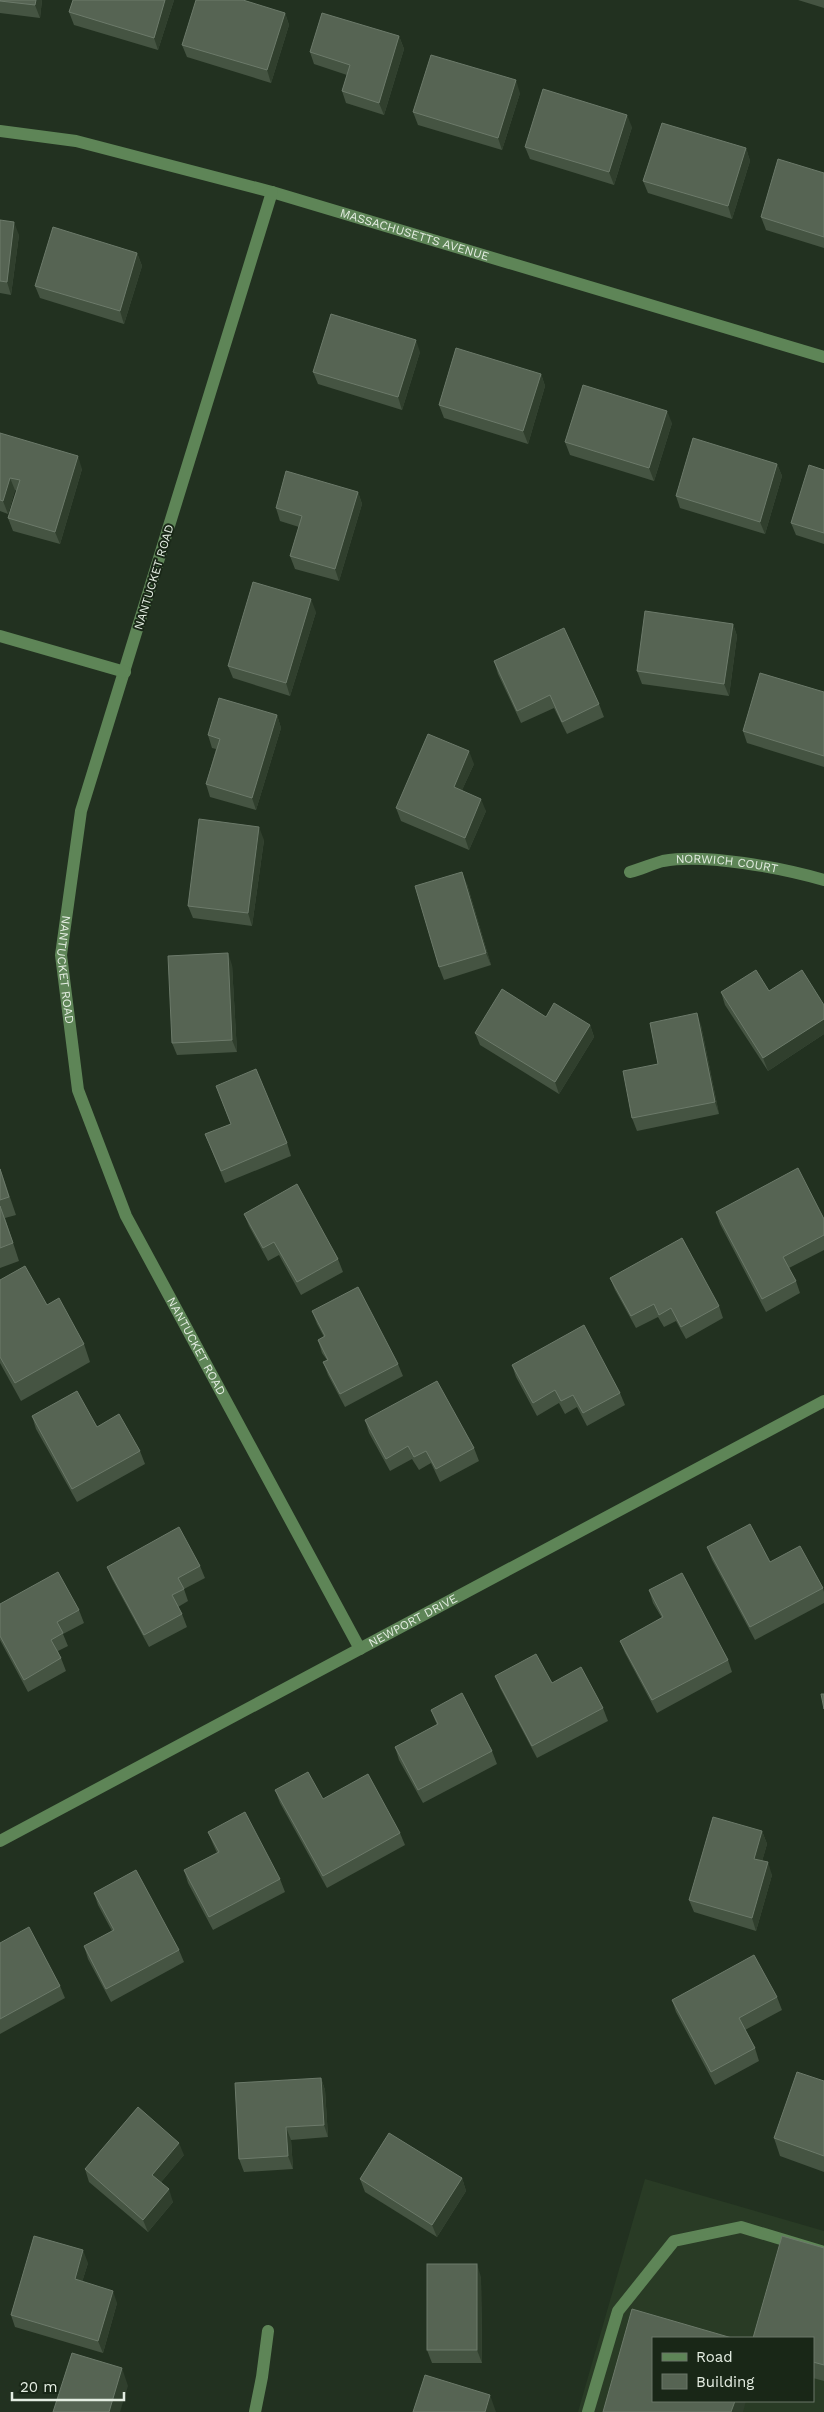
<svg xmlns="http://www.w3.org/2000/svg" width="824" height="2412" viewBox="0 0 824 2412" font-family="'Work Sans',sans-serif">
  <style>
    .built { fill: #293b25; fill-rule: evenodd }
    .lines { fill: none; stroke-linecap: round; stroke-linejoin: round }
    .minor { stroke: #5e8557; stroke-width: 12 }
    .wall { fill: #455442 }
    .shaded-wall { fill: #303f2d }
    .building { fill: #566453; stroke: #6c7a6a }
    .labels { text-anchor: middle; stroke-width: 4; stroke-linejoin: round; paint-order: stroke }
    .street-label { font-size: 12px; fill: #e4ede2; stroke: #192717 }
  </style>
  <rect width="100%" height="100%" fill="#223120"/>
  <path class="built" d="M645,2179l179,52v181h-246zM653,2338h160v63h-160z"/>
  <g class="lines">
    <g class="minor">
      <path id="s1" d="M0,131l76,10 196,51 552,165"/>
      <path id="s2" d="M272,192l-191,619 -20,144 17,135 48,126 234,433"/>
      <polyline points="0,636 125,672"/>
      <path id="s3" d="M630,872c11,-3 22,-8 33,-11 42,-8 119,7 161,19"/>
      <path id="s4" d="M0,1841l824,-440"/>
      <polyline points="255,2412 262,2377 268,2331"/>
      <polyline points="588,2412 618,2311 674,2241 741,2227 824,2252"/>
    </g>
  </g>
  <g class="wall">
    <polygon points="0,0 42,0 40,18 0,13"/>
    <polygon points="73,0 174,0 158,50 74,25 69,12"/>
    <polygon points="798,0 824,0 824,8"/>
    <polygon points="285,13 289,25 271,83 187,57 182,45"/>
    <polygon points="399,36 404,49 384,115 346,103 342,91 347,75 314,64 310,52"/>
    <polygon points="520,93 502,150 418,125 413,112"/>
    <polygon points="632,127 614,185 530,159 525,147"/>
    <polygon points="746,148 750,161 732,219 648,193 643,181"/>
    <polygon points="824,173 824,248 766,230 761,217"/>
    <polygon points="0,220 19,235 11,295 0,293"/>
    <polygon points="137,253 142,266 124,324 40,298 35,286"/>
    <polygon points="420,352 402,410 318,384 313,372"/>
    <polygon points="541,374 545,386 528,444 444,418 439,405"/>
    <polygon points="672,423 654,481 570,455 565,442"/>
    <polygon points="0,433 82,469 60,544 13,531 8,518 17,491 15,490 8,514 0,511"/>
    <polygon points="777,464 782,476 765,534 680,508 676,496"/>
    <polygon points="824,470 824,544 796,535 791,523"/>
    <polygon points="358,492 362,504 339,581 295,569 290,556 299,527 280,521 276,508"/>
    <polygon points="316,612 290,696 233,678 228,666"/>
    <polygon points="733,624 737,636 729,696 642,684 637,671"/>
    <polygon points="494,661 599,704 604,717 567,734 554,708 521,723 498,674"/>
    <polygon points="824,692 824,767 747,743 743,731"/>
    <polygon points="277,715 281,728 256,810 210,797 206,784 216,749 212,748 208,735"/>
    <polygon points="474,764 462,790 486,811 469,850 401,821 396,808"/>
    <polygon points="264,840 252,926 193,918 188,906"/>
    <polygon points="467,884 491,965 444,980 439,967"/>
    <polygon points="232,965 237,1052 177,1055 172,1043"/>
    <polygon points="769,991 824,1005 824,1034 768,1071 725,1005 721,992"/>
    <polygon points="590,1025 594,1037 559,1094 480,1045 475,1033"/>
    <polygon points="701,1025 719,1114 637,1131 632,1118"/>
    <polygon points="216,1086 287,1143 291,1156 225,1183 205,1134 231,1124"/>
    <polygon points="0,1168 16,1215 5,1218 19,1261 0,1268"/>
    <polygon points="716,1212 824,1219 824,1250 789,1268 796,1281 800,1293 766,1312 720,1224"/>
    <polygon points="244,1214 338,1259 343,1272 301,1295 279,1255 268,1261 249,1226"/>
    <polygon points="610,1278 719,1306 723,1318 686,1339 676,1321 664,1327 658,1317 636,1328 615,1290"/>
    <polygon points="0,1280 47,1305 84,1344 90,1362 21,1401 0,1363"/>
    <polygon points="312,1311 398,1364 403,1376 345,1407 328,1375 323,1362 327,1360 322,1353 318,1340 324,1337 317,1324"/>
    <polygon points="512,1365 620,1393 625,1405 587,1426 577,1407 565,1414 559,1403 537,1416 516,1377"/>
    <polygon points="32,1416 97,1427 140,1451 145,1464 77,1502 36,1429"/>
    <polygon points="365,1420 474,1448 479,1461 440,1482 431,1463 419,1470 412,1459 390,1471 369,1433"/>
    <polygon points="707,1547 770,1562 823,1588 824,1592 824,1603 755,1640 712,1560"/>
    <polygon points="200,1566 205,1578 184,1589 188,1601 178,1607 182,1614 187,1627 149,1647 112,1579 107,1567"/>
    <polygon points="649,1590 728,1660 732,1672 657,1713 625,1653 620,1641 662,1618 653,1603"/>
    <polygon points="0,1604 79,1610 84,1623 63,1634 68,1646 58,1651 61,1658 66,1671 28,1692 0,1640"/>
    <polygon points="495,1676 552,1683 603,1708 608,1721 537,1758 500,1688"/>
    <polygon points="431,1710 492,1751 497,1764 423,1803 399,1760 395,1747 437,1725"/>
    <polygon points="275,1790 400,1833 405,1845 327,1888 280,1803"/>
    <polygon points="762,1831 767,1844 762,1861 772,1875 756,1931 694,1912 689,1900"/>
    <polygon points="208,1832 280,1879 285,1892 213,1930 188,1883 184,1870 217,1853 213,1844"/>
    <polygon points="94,1893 179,1950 184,1962 111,2002 88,1959 84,1946 112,1931 98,1905"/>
    <polygon points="0,1943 60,1986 65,1998 0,2034"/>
    <polygon points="777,1997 782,2010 745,2030 755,2048 759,2061 715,2085 676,2012 672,2000"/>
    <polygon points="321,2078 325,2090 328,2137 291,2140 293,2169 244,2172 239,2159"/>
    <polygon points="824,2081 824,2172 780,2156 774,2138"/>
    <polygon points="184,2155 161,2182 173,2202 148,2232 89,2182 85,2169"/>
    <polygon points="462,2178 466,2191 437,2237 365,2192 360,2179"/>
    <polygon points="824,2248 824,2381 813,2378 813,2338"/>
    <polygon points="88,2263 82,2282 117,2303 103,2353 15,2327 11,2315"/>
    <polygon points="481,2277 482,2363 432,2363 427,2350"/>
  </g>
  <g class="shaded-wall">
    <polygon points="36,0 42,0 40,18 35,5"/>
    <polygon points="165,0 174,0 158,50 154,38"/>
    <polygon points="285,13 289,25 271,83 267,70"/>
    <polygon points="399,36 404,49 384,115 379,103"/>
    <polygon points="516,80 520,93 502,150 498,138"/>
    <polygon points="627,115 632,127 614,185 609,172"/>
    <polygon points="746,148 750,161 732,219 728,206"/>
    <polygon points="14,222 19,235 11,295 7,282"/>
    <polygon points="137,253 142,266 124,324 120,311"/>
    <polygon points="416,340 420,352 402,410 398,397"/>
    <polygon points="541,374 545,386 528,444 523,431"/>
    <polygon points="667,411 672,423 654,481 649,468"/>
    <polygon points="78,456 82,469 60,544 55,532"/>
    <polygon points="777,464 782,476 765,534 760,522"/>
    <polygon points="10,478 15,490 8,514 3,501"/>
    <polygon points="358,492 362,504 339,581 335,569"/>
    <polygon points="311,599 316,612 290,696 286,683"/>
    <polygon points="733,624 737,636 729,696 724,684"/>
    <polygon points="277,715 281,728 256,810 252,798"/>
    <polygon points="469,751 474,764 458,799 454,787"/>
    <polygon points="481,799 486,811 469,850 465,838"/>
    <polygon points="259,827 264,840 252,926 248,913"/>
    <polygon points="462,872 467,884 491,965 486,953"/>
    <polygon points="228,953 232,965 237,1052 232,1040"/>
    <polygon points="697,1013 701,1025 719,1114 715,1102"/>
    <polygon points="824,1019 824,1034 768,1071 763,1058"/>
    <polygon points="590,1025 594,1037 559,1094 555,1082"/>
    <polygon points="762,1831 767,1844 759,1872 754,1859"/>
    <polygon points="768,1862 772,1875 756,1931 752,1918"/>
    <polygon points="321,2078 325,2090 328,2137 324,2125"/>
    <polygon points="286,2127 291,2140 293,2169 288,2156"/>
    <polygon points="179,2143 184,2155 156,2188 152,2175"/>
    <polygon points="462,2178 466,2191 437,2237 432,2225"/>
    <polygon points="169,2189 173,2202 148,2232 143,2220"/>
    <polygon points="83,2250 88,2263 79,2292 75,2279"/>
    <polygon points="477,2264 481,2277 482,2363 477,2350"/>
    <polygon points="113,2291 117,2303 103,2353 98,2341"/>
    <polygon points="122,2368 128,2386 120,2412 109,2412"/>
    <polygon points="490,2395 496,2412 485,2412"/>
    <polygon points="735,2401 746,2401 743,2412 731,2412"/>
  </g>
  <g class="building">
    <polygon points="0,0 36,0 35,5 0,1"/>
    <polygon points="73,0 165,0 154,38 69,12"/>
    <polygon points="196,0 243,0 285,13 267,70 182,45"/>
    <polygon points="322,13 399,36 379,103 342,91 350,65 310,52"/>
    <polygon points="431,55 516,80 498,138 413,112"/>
    <polygon points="543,89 627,115 609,172 525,147"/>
    <polygon points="662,123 746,148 728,206 643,181"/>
    <polygon points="778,159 824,173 824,237 761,217"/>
    <polygon points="0,220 14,222 7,282 0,281"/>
    <polygon points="53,227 137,253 120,311 35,286"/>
    <polygon points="331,314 416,340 398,397 313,372"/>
    <polygon points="456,348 541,374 523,431 439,405"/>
    <polygon points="583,385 667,411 649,468 565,442"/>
    <polygon points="0,433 78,456 55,532 8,518 20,480 10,478 3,501 0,500"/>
    <polygon points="693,438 777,464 760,522 676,496"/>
    <polygon points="809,465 824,470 824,533 791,523"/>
    <polygon points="286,471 358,492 335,569 290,556 302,516 276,508"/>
    <polygon points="253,582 311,599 286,683 228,666"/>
    <polygon points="645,611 733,624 724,684 637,671"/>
    <polygon points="564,628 599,704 562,722 550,695 517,711 494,661"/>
    <polygon points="760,673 824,692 824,756 743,731"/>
    <polygon points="219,698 277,715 252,798 206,784 220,739 208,735"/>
    <polygon points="428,734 469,751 454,787 481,799 465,838 396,808"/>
    <polygon points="199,819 259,827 248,913 188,906"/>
    <polygon points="462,872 486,953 439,967 415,886"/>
    <polygon points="228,953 232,1040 172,1043 168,956"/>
    <polygon points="756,970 769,991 802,970 824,1005 824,1019 763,1058 721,992"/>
    <polygon points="502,989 546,1017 554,1003 590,1025 555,1082 475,1033"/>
    <polygon points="697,1013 715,1102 632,1118 623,1071 658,1064 650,1023"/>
    <polygon points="256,1069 287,1143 221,1171 205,1134 231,1124 216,1086"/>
    <polygon points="798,1168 824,1219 824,1235 783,1257 796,1281 762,1299 716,1212"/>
    <polygon points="0,1169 9,1197 0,1200"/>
    <polygon points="297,1184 338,1259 297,1282 274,1242 263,1248 244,1214"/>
    <polygon points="0,1206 13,1243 0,1248"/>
    <polygon points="682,1238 719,1306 681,1327 671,1308 659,1315 654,1304 631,1316 610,1278"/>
    <polygon points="25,1266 47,1305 59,1298 84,1344 15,1383 0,1357 0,1280"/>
    <polygon points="358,1287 398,1364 340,1394 323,1362 328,1360 318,1340 325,1336 312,1311"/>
    <polygon points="584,1325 620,1393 583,1413 573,1395 561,1401 555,1390 533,1403 512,1365"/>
    <polygon points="437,1381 474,1448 436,1469 426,1451 414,1457 408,1446 386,1459 365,1420"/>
    <polygon points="77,1391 97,1427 119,1414 140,1451 72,1489 32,1416"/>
    <polygon points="750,1524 770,1562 800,1546 823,1588 750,1627 707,1547"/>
    <polygon points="179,1527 200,1566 178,1578 184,1589 172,1595 182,1614 144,1635 107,1567"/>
    <polygon points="58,1572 79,1610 57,1622 63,1633 51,1640 61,1658 24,1680 0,1636 0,1604"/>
    <polygon points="682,1573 728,1660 652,1700 620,1641 663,1617 649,1590"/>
    <polygon points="536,1654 552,1683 581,1667 603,1708 532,1746 495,1676"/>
    <polygon points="462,1693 492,1751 418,1790 395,1747 438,1724 431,1710"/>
    <polygon points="821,1694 824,1694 824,1709"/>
    <polygon points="308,1772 323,1799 368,1774 400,1833 323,1876 275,1790"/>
    <polygon points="245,1812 280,1879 209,1917 184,1870 219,1852 208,1832"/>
    <polygon points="713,1817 762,1831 754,1859 768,1862 752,1918 689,1900"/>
    <polygon points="136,1870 179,1950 106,1989 84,1946 114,1930 94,1893"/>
    <polygon points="29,1927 60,1986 0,2019 0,1943"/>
    <polygon points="754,1955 777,1997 739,2018 755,2048 711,2072 672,2000"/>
    <polygon points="797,2072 824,2081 824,2156 774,2138"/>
    <polygon points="321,2078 324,2125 286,2127 288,2156 239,2159 235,2083"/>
    <polygon points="138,2107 179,2143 152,2175 169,2189 143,2220 85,2169"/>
    <polygon points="389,2133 462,2178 432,2225 360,2179"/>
    <polygon points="34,2236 83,2250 75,2279 113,2291 98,2341 11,2315"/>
    <polygon points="782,2236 824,2248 824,2365 813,2362 813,2338 753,2338"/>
    <rect x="427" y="2264" width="50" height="86"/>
    <polygon points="632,2309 732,2338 653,2338 653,2401 735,2401 731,2412 603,2412"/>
    <polygon points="72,2353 122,2368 109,2412 53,2412"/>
    <polygon points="425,2375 490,2395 485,2412 413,2412"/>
  </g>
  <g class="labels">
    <g class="street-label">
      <text dy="4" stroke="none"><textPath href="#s1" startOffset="428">MASSACHUSETTS AVENUE</textPath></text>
      <text transform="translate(154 577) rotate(-73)" y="4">NANTUCKET ROAD</text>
      <text dy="4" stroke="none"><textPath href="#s3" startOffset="99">NORWICH COURT</textPath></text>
      <text dy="4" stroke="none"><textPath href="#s2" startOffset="808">NANTUCKET ROAD</textPath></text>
      <text dy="4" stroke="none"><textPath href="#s2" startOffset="1212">NANTUCKET ROAD</textPath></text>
      <text dy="4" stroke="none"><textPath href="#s4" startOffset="468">NEWPORT DRIVE</textPath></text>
    </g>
  </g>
  <rect x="652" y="2337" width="162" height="65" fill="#192717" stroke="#6a7668"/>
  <rect x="662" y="2353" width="25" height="8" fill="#5e8557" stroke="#6a7668"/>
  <text x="696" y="2362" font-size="15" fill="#e4ede2">Road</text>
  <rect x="662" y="2374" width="25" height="15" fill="#566453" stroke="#6a7668"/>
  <text x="696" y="2387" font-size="15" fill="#e4ede2">Building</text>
  <path d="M12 2392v8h112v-8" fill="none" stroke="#e4ede2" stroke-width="2.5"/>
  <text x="20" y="2392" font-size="15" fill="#e4ede2" stroke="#192717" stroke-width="4" paint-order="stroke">20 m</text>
</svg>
